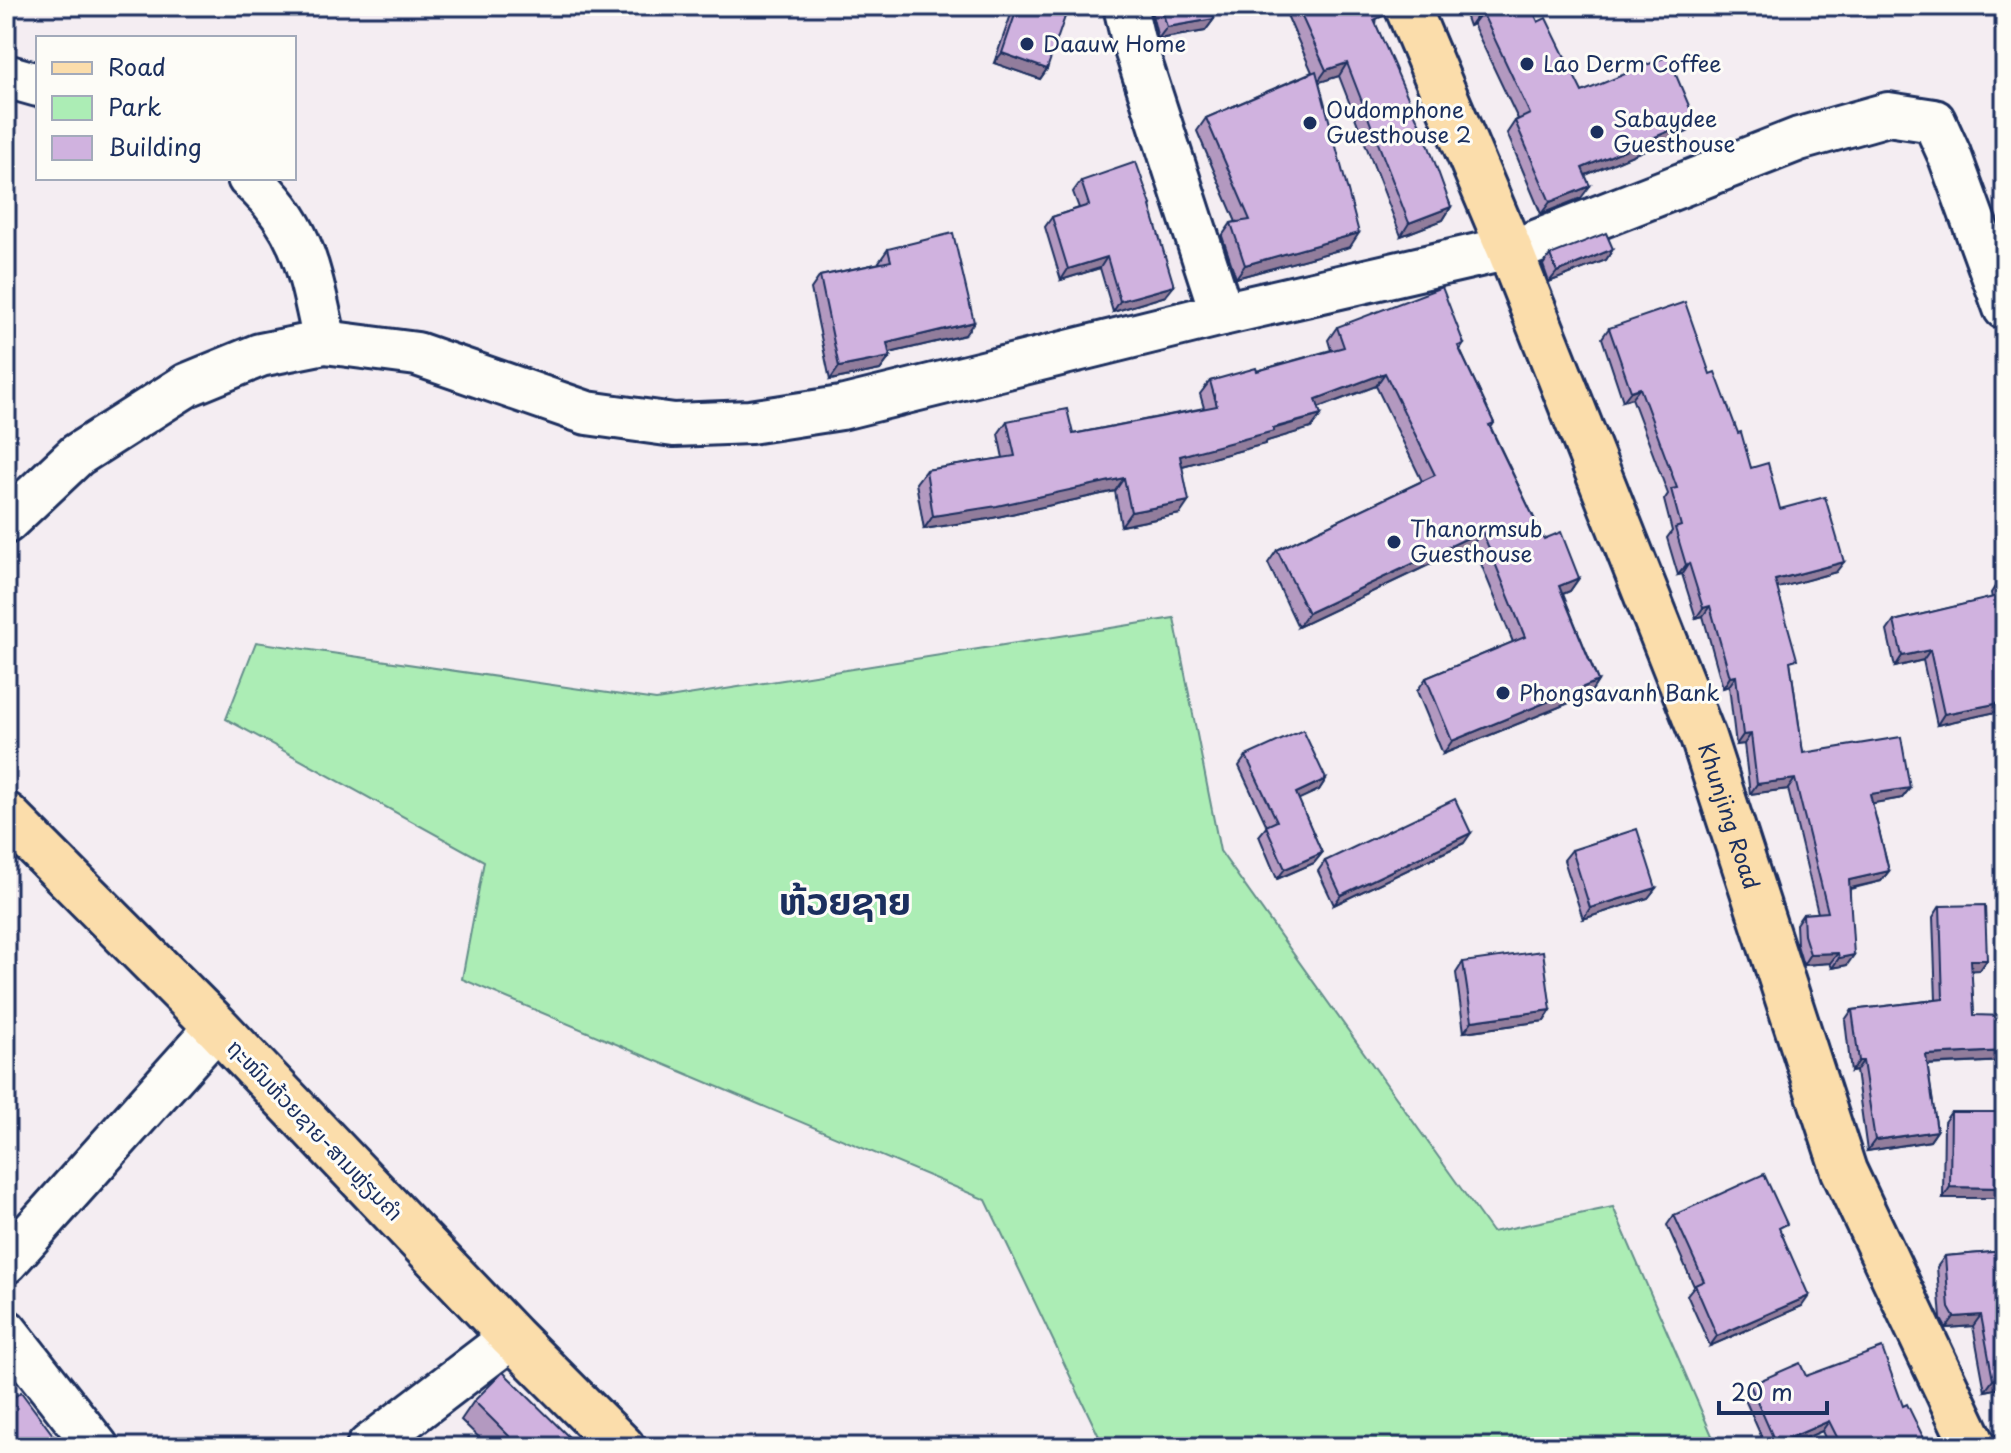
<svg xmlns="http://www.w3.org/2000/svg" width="2011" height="1453" viewBox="0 0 2011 1453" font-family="'Playpen Sans','Noto Sans Lao',sans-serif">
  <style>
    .green { fill: #acedb5; stroke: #648e8a; stroke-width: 2 }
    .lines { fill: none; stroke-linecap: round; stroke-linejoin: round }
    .minor-casing { stroke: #1b2f5e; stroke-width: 48 }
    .major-casing { stroke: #1b2f5e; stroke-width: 50 }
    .minor { stroke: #fdfcf7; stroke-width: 42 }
    .major { stroke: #fbddab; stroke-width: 44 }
    .wall { fill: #b399c0; stroke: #1b2f5e; stroke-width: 2 }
    .shaded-wall { fill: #927d9c; stroke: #1b2f5e; stroke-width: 2 }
    .building { fill: #d0b2df; stroke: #1b2f5e; stroke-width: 2 }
    .poi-dot { fill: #1b2f5e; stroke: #fdfcf7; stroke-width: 3 }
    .labels { text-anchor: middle; stroke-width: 6; stroke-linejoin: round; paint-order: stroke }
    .poi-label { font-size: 22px; fill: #1b2f5e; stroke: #fdfcf7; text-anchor: start }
    .street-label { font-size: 22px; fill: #1b2f5e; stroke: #fdfcf7 }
    .town-label { font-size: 38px; font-weight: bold; fill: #1b2f5e; stroke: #fdfcf7 }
  </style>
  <rect width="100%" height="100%" fill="#f4edf2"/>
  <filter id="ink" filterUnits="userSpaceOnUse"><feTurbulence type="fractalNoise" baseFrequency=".0125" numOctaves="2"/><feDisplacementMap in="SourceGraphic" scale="16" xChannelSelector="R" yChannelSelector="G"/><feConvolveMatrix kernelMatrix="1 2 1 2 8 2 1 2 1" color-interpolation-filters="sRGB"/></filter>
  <g filter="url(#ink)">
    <polygon class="green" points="1174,618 1220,851 1492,1232 1613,1207 1717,1447 1104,1447 986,1200 462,979 484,861 226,719 256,642 656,700"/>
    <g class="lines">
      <g class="minor-casing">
        <g id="minor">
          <polyline points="1125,6 1133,40 1222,314"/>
          <polyline points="6,76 38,85"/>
          <path d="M249,178c56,49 61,96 76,164"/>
          <polyline points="1510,252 1799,139 1888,114 1934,121 1949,154 2005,308"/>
          <polyline points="6,522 77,455 187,385 260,355 325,342 417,354 587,413 674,425 750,422 841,408 1222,314 1509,248"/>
          <polyline points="6,1262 217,1027"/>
          <polyline points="6,1331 97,1447"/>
          <polyline points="368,1447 512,1337"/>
        </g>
      </g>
      <g class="major-casing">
        <g id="major">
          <path id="s1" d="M1407,6l102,242 194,489 141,434 130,276"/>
          <polyline points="6,815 217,1027 512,1337 622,1447"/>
        </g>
      </g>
      <use href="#minor" class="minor"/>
      <use href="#major" class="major"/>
    </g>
    <g class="wall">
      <polygon points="1014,6 1061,6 1047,69 1040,79 994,63"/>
      <polygon points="1150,6 1212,6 1214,19 1205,31 1158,39"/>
      <polygon points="1283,6 1378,6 1376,25 1451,207 1443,220 1401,236 1339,76 1319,82 1350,247 1236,278 1222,236 1231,223 1236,222 1197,131 1206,118 1312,72"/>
      <polygon points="1462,6 1531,6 1538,22 1582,92 1687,132 1585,175 1581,198 1541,214 1507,133 1515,121 1518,119 1473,24 1469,26"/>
      <polygon points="1081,181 1151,205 1150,207 1166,296 1113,312 1100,268 1061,280 1045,227 1052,217 1079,208 1073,192"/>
      <polygon points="888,249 965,335 889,353 890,357 880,370 830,380 811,289 820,276 880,263 879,262"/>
      <polygon points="1613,249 1606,260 1549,282 1543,265 1550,255"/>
      <polygon points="1337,327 1464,344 1460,350 1494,423 1491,428 1544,539 1579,578 1570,591 1563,594 1598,681 1589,695 1443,754 1417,691 1426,678 1513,642 1473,544 1298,627 1268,563 1277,550 1422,481 1376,386 1318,408 1321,415 1311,428 1267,441 1265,444 1182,466 1180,514 1121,526 1115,491 988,519 924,529 916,483 926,470 1003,458 998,434 1007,421 1073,434 1204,408 1200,394 1210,381 1257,371 1331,350 1328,340"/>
      <polygon points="1609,328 1710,374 1751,468 1780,509 1836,572 1777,588 1791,668 1803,753 1910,788 1902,798 1872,803 1889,871 1881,881 1850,889 1847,965 1832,968 1830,963 1803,965 1797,945 1796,924 1803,914 1818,913 1788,789 1750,794 1744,744 1736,745 1729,686 1723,688 1703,616 1696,618 1682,574 1678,575 1667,538 1672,531 1664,500 1668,494 1632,398 1623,401 1602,338"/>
      <polygon points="2005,581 2005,710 1937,725 1923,660 1895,667 1887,631 1894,621 1992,598 1991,593 1998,582"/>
      <polygon points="1246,756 1326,779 1319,790 1298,799 1322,853 1314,863 1277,879 1259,836 1267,826 1239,766"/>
      <polygon points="1464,843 1334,905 1318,871 1325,861"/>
      <polygon points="2005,848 2005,870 2002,852"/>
      <polygon points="1572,850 1656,888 1648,898 1583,919 1564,860"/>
      <polygon points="1940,906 1987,960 1980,970 1971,970 1974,1015 2005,1061 1927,1065 1937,1131 1930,1141 1867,1151 1856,1071 1851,1072 1845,1020 1852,1010 1936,1000 1933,917"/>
      <polygon points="1463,962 1551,1010 1544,1021 1464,1032 1456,973"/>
      <polygon points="1951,1112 2005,1112 2005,1196 2004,1198 1943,1198 1944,1122"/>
      <polygon points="1674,1215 1782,1233 1802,1306 1710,1346 1687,1295 1694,1286 1667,1225"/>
      <polygon points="2005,1251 2005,1406 2000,1388 1985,1391 1973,1326 1946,1328 1941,1319 1937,1267 1945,1256"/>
      <polygon points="1806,1376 1903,1406 1928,1447 1829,1447 1822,1431 1785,1447 1766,1447 1743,1395 1750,1385"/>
      <polygon points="474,1401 579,1447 489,1447 461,1420"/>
    </g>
    <g class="shaded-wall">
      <polygon points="1482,12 1473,24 1469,26 1478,14"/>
      <polygon points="1214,19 1205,31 1158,39 1167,27"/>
      <polygon points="1002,53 1047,69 1040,79 994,63"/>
      <polygon points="1347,63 1339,76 1317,83 1326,70"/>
      <polygon points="1695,120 1687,132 1574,180 1582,168"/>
      <polygon points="1590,186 1581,198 1541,214 1550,202"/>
      <polygon points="1451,207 1443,220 1401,236 1409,223"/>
      <polygon points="1359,233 1350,247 1236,278 1245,265"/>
      <polygon points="1613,249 1606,260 1549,282 1557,272"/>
      <polygon points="1107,257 1100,268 1061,280 1068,269"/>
      <polygon points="1174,286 1166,296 1113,312 1120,301"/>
      <polygon points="974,322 965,335 877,356 887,343"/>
      <polygon points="890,357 880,370 830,380 839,367"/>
      <polygon points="1385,373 1376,386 1307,412 1316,399"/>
      <polygon points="1640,388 1632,398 1623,401 1631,391"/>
      <polygon points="1321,415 1311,428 1267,441 1265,444 1171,469 1180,456"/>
      <polygon points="1124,478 1115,491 988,519 924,529 933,516"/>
      <polygon points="1189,501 1180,514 1121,526 1131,512"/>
      <polygon points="1482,531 1473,544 1298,627 1308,613"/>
      <polygon points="1844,562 1836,572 1767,591 1775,580"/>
      <polygon points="1689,563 1682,574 1678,575 1686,565"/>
      <polygon points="1579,578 1570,591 1550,599 1559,586"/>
      <polygon points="1710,606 1703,616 1696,618 1703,608"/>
      <polygon points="1930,650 1923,660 1895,667 1902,656"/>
      <polygon points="1736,676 1729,686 1723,688 1730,677"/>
      <polygon points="1598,681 1589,695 1443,754 1452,741"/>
      <polygon points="2005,702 2005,710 1937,725 1944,714"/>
      <polygon points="1751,734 1744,744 1736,745 1743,735"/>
      <polygon points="1326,779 1319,790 1289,804 1296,793"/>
      <polygon points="1795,779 1788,789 1750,794 1757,784"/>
      <polygon points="1910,788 1902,798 1863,805 1870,794"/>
      <polygon points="1471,833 1464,843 1334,905 1341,895"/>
      <polygon points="1322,853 1314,863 1277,879 1285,869"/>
      <polygon points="1889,871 1881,881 1842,890 1849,880"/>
      <polygon points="1656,888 1648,898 1583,919 1590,908"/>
      <polygon points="1838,953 1830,963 1803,965 1810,954"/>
      <polygon points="1854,955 1847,965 1832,968 1839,958"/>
      <polygon points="1971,960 1987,960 1980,970 1964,971"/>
      <polygon points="1551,1010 1544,1021 1464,1032 1472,1021"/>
      <polygon points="2005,1051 2005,1061 1918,1065 1926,1055"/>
      <polygon points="1859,1061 1863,1061 1856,1071 1851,1072"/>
      <polygon points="1937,1131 1930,1141 1867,1151 1875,1140"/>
      <polygon points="1950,1187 2005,1188 2005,1196 2004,1198 1943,1198"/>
      <polygon points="1809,1296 1802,1306 1710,1346 1717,1336"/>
      <polygon points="1981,1315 1973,1326 1946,1328 1954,1317"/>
      <polygon points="2005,1377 2005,1382 2000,1388 1985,1391 1993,1380"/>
      <polygon points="1829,1421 1822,1431 1785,1447 1774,1447 1776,1444"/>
    </g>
    <g class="building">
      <polygon points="1018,6 1061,6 1068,8 1047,69 1002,53"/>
      <polygon points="1161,6 1212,6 1214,19 1167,27"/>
      <polygon points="1297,6 1378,6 1383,16 1374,20 1427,141 1451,207 1409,223 1347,63 1326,70"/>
      <polygon points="1475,6 1531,6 1538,22 1546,18 1582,92 1668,56 1695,120 1582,168 1590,186 1550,202 1515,121 1530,114 1482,12 1478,14"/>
      <polygon points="1316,71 1359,233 1245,265 1231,223 1250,220 1206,118"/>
      <polygon points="1136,162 1151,205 1150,206 1174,286 1120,301 1107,257 1068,269 1052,217 1089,205 1081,181"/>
      <polygon points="953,233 974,322 887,343 890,357 839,367 820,276 891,261 888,249"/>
      <polygon points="1606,233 1613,249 1557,272 1550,255"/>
      <polygon points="1442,287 1464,344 1458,346 1494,423 1489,425 1544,539 1561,532 1579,578 1559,586 1598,681 1452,741 1426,678 1525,637 1482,531 1308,613 1277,550 1435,475 1385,373 1316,399 1321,415 1273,428 1274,431 1180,456 1189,501 1131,512 1124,478 997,506 933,516 926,470 1015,456 1007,421 1067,409 1073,434 1217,406 1210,381 1256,368 1257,371 1344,347 1337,327"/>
      <polygon points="1685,302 1710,374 1715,372 1738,433 1741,432 1751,468 1768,463 1780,509 1825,497 1844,562 1775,580 1797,659 1790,661 1803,753 1901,737 1910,788 1870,794 1889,871 1849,880 1854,955 1839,958 1838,953 1810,954 1804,935 1803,914 1828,912 1795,779 1757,784 1751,734 1743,735 1736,676 1730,677 1710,606 1703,608 1689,563 1686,565 1675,528 1681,526 1671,489 1677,488 1640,388 1631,391 1609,328"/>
      <polygon points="2005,581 2005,645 2004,646 2005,652 2005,702 1944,714 1930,650 1902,656 1894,621 2002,595 1998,582"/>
      <polygon points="1303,730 1326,779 1296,793 1322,853 1285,869 1266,826 1277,821 1246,756"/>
      <polygon points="1455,799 1471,833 1341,895 1325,861"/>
      <polygon points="1637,829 1656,888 1590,908 1572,850"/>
      <polygon points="1985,905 1987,960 1971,960 1974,1015 2005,1016 2005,1051 1926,1055 1937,1131 1875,1140 1863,1061 1859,1061 1852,1010 1943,999 1940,906"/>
      <polygon points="1543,951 1551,1010 1472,1021 1463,962"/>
      <polygon points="1951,1112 2005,1112 2005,1188 1950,1187"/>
      <polygon points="1764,1174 1787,1224 1779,1228 1809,1296 1717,1336 1695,1285 1704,1281 1674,1215"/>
      <polygon points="2005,1251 2005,1377 1993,1380 1981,1315 1954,1317 1949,1308 1945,1256"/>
      <polygon points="1882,1348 1903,1406 1907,1404 1928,1447 1842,1447 1829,1421 1776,1444 1750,1385 1800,1363 1806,1376"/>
      <polygon points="503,1372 579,1447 520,1447 474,1401"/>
      <polygon points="21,1392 62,1447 6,1447 6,1403"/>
    </g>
  </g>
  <g class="poi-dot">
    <circle cx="1027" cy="44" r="8"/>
    <circle cx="1527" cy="64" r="8"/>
    <circle cx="1310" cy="123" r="8"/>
    <circle cx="1597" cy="132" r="8"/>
    <circle cx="1394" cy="542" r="8"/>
    <circle cx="1503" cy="693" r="8"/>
  </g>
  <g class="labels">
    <g class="poi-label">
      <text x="1043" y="52">Daauw Home</text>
      <text x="1543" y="72">Lao Derm Coffee</text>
      <text x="1326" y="118">Oudomphone<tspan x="1326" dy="25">Guesthouse 2</tspan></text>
      <text x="1613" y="127">Sabaydee<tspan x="1613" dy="25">Guesthouse</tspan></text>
      <text x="1410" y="537">Thanormsub<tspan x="1410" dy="25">Guesthouse</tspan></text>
      <text x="1519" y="701">Phongsavanh Bank</text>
    </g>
    <g class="street-label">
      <text dy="8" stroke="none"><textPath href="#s1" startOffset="872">Khunjing Road</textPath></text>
      <text transform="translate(315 1130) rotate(46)" y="8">ຖະໜົນຫ້ວຍຊາຍ-ສາມຫຼ່ຽມຄຳ</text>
    </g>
    <g class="town-label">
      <text x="845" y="915">ຫ້ວຍຊາຍ</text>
    </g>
  </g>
  <rect width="2011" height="1453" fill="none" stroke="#fdfcf7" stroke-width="32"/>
  <rect x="16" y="16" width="1979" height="1421" fill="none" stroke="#1b2f5e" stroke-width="3" filter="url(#ink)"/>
  <rect x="36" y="36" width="260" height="144" fill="#fdfcf7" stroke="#a3aaba" stroke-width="2"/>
  <rect x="52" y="62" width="40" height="12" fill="#fbddab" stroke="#a3aaba" stroke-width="2"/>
  <text x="108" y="76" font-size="24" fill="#1b2f5e">Road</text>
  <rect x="52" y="96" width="40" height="24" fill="#acedb5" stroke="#a3aaba" stroke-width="2"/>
  <text x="108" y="116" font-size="24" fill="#1b2f5e">Park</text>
  <rect x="52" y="136" width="40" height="24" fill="#d0b2df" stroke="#a3aaba" stroke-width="2"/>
  <text x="108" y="156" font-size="24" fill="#1b2f5e">Building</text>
  <path d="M1719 1401v12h108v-12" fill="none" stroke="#1b2f5e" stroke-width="4"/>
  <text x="1731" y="1401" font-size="24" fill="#1b2f5e" stroke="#fdfcf7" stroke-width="6" paint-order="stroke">20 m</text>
</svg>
